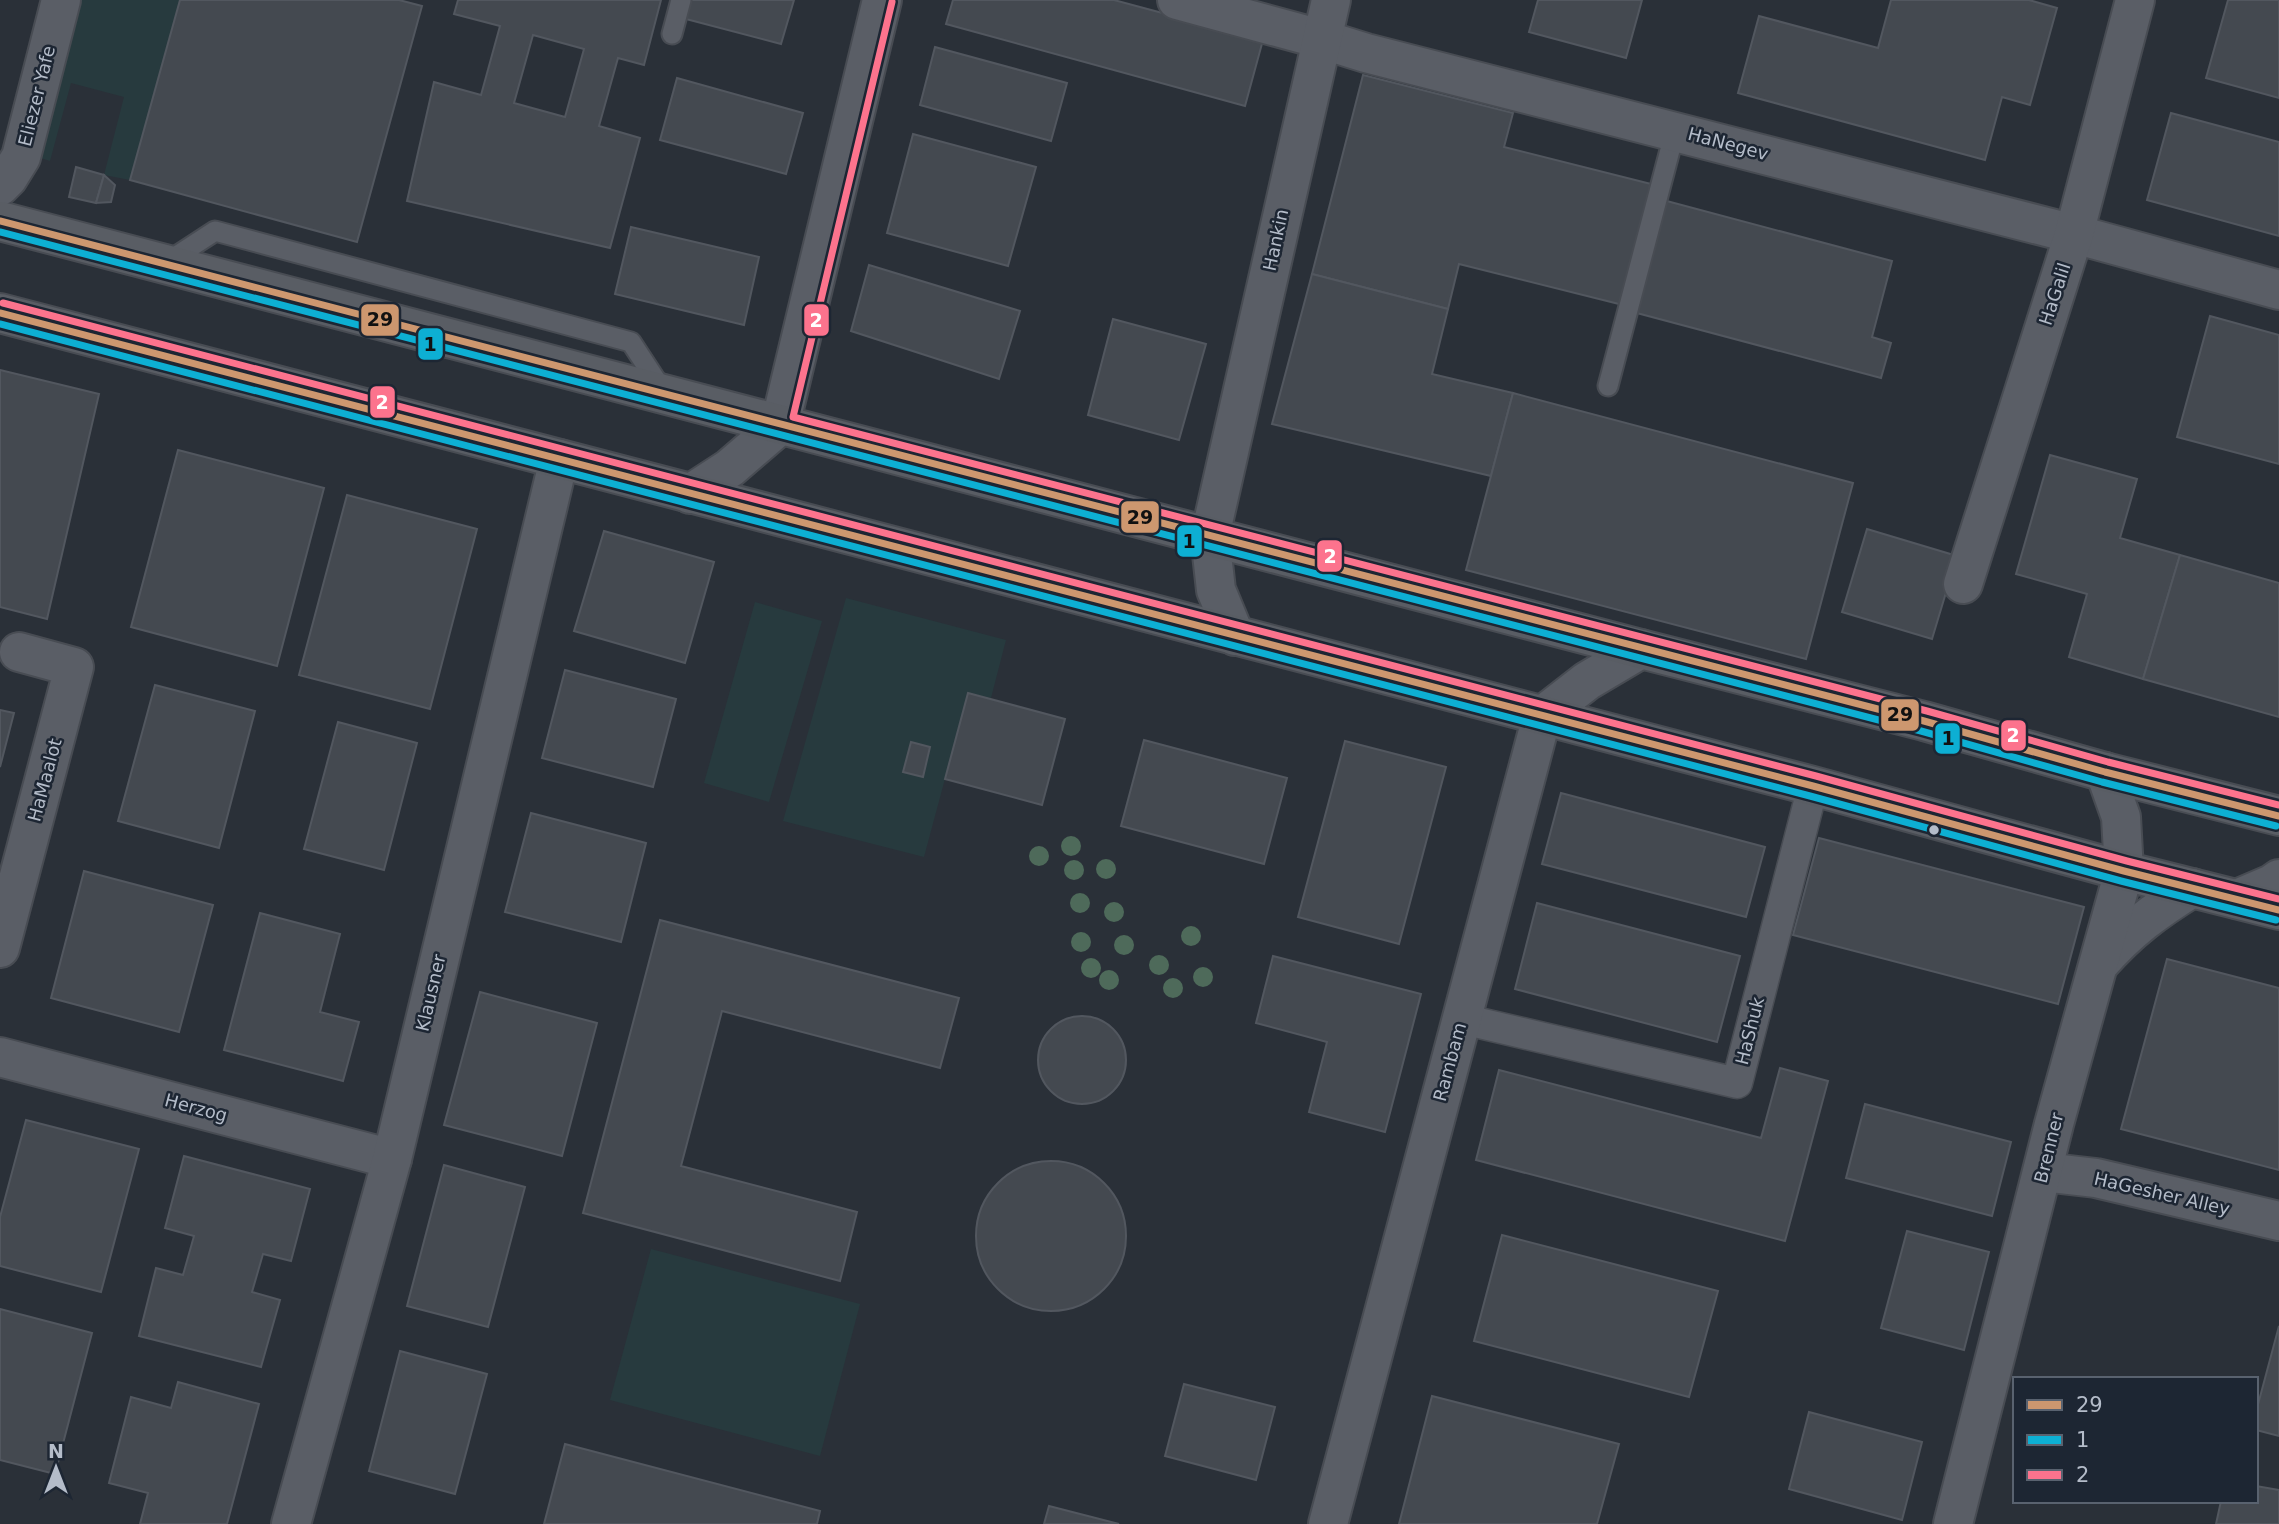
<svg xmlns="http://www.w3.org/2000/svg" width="2279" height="1524" viewBox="0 0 2279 1524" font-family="'DejaVu Sans',sans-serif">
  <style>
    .green { fill: #273a3e }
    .building { fill: #444950; stroke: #52575f; stroke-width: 2; fill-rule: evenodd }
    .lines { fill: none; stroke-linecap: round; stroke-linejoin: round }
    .service-casing { stroke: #484c53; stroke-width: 23 }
    .pedestrian-casing { stroke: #484c53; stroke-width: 33 }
    .minor-casing { stroke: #484c53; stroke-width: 42 }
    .tertiary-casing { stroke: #484c53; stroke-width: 42 }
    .secondary-casing { stroke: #484c53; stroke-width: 42 }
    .service { stroke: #5a5e66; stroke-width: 19 }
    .pedestrian { stroke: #5a5e66; stroke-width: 30 }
    .minor { stroke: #5a5e66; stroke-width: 38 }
    .tertiary { stroke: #5a5e66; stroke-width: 38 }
    .secondary { stroke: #595d64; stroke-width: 38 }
    .bus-1-casing { stroke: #1d2633; stroke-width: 12 }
    .bus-2-casing { stroke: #1d2633; stroke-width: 12 }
    .bus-3-casing { stroke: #1d2633; stroke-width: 12 }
    .bus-1 { stroke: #cd976f; stroke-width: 7 }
    .bus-2 { stroke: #0dafd3; stroke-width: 7 }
    .bus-3 { stroke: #fc738d; stroke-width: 7 }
    .tree { fill: #4e6a5a }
    .bus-dot { fill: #b4bcc9; stroke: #1d2633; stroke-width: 2.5 }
    .labels { text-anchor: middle; stroke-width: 5; stroke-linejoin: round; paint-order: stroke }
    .street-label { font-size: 18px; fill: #b4bcc9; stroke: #1d2633 }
    .line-badge { stroke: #1d2633; stroke-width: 2.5 }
    .badge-label { font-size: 19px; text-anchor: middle; font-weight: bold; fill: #fff }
    .pale-badge-label { font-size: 19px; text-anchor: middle; font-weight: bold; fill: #111 }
  </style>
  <rect width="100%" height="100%" fill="#2a3038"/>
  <g class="green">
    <polygon points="61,0 180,0 130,180 104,175 124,97 71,83 50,161 23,152"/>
    <polygon points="846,598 1006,640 991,698 968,693 924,857 783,821"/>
    <polygon points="755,602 822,621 769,802 704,783"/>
    <polygon points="651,1249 860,1304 820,1456 610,1400"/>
  </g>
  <g class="building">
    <polygon points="180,0 399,0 422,6 357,242 130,180"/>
    <path d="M458,0h203l-17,65 -26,-7 -19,68 41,12 -30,110 -203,-47 27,-119 47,13 19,-69 -46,-12zM533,35l51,14 -19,68 -51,-14z"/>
    <polygon points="691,0 794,0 781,44 686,19"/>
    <polygon points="953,0 1114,0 1263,40 1245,106 946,24"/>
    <polygon points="1538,0 1642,0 1626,58 1529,32"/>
    <polygon points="1891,0 2029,0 2057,8 2030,105 2002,97 1985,160 1738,93 1759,16 1878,48"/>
    <polygon points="2228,0 2279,0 2279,98 2206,78"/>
    <polygon points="935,47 1067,83 1051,141 920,105"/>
    <polygon points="1363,75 1513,113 1504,147 1655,185 1623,305 1459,264 1448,309 1312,274"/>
    <polygon points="677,78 803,113 786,174 660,140"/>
    <polygon points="2171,113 2279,142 2279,236 2147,200"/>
    <polygon points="913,134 1036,167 1008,266 887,233"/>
    <polygon points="76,167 104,175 96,203 69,197"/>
    <polygon points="104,175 115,185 111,202 96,203"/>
    <polygon points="1663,200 1892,261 1872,337 1891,343 1881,378 1633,312"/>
    <polygon points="631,227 759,257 744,325 615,294"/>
    <polygon points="869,265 1020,311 999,379 851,331"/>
    <polygon points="1312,274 1448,309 1432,374 1513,393 1491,476 1272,424"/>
    <polygon points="2210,316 2279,335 2279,464 2177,437"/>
    <polygon points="1113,319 1206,344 1179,440 1088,415"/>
    <polygon points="0,370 99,394 47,619 0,607"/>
    <polygon points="1513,393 1853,483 1806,659 1466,570"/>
    <polygon points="178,450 324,488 277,666 131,627"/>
    <polygon points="2050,455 2137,479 2120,538 2180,555 2143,679 2069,657 2087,594 2016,574"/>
    <polygon points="347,495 477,529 430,709 299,675"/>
    <polygon points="1867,529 1957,556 1932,639 1842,612"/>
    <polygon points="604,531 714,562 685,663 574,631"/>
    <polygon points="2180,555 2279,583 2279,717 2143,679"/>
    <polygon points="565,670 676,699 653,787 542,758"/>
    <polygon points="155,685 255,711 219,848 118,821"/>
    <polygon points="968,693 1065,719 1042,805 945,779"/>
    <polygon points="0,710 14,713 0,767"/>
    <polygon points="338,722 417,743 384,870 304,849"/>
    <polygon points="1144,740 1287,778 1264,864 1121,826"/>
    <polygon points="1345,741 1446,767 1399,944 1298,917"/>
    <polygon points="911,742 930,747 923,777 903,772"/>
    <polygon points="1561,793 1765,847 1746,917 1542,864"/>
    <polygon points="531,813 646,843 621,942 505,912"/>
    <polygon points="1819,838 2084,907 2058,1004 1793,935"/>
    <polygon points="84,871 213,905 179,1032 51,998"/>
    <polygon points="1537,903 1740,956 1717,1042 1515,989"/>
    <polygon points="260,913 340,934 320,1012 359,1022 343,1081 224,1050"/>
    <polygon points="660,920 959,998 940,1068 722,1011 681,1166 857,1212 840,1281 583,1213"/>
    <polygon points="1273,956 1421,994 1385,1132 1309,1112 1327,1042 1256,1023"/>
    <polygon points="2167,959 2279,988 2279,1170 2121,1129"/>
    <polygon points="480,992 597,1023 562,1156 444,1125"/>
    <circle cx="1082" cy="1060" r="44"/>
    <polygon points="1780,1068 1828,1081 1785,1241 1476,1160 1499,1070 1761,1138"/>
    <polygon points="1865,1104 2011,1142 1992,1216 1846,1178"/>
    <polygon points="26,1120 139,1149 101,1292 0,1266 0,1217"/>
    <polygon points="184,1156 310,1189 291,1261 263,1254 252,1292 280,1300 261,1367 139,1336 156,1268 183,1275 194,1236 165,1228"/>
    <circle cx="1051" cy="1236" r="75"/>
    <polygon points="444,1165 525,1187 488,1327 407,1306"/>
    <polygon points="1907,1231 1989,1252 1964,1350 1881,1328"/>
    <polygon points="1502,1235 1718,1291 1689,1397 1474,1341"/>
    <polygon points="0,1309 92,1333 55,1474 0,1460"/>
    <polygon points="2279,1326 2279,1436 2256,1430 2256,1412"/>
    <polygon points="400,1351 487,1374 455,1494 369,1471"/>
    <polygon points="178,1382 259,1404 227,1524 140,1524 148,1493 109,1483 131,1397 171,1408"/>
    <polygon points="1184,1384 1275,1407 1256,1480 1165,1456"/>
    <polygon points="1432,1396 1619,1444 1597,1524 1399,1524"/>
    <polygon points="1809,1412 1922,1442 1902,1520 1789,1489"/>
    <polygon points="565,1444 820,1511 817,1524 544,1524"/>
    <polygon points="2256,1486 2279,1490 2279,1524 2216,1524 2221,1501 2256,1501"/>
    <polygon points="1049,1506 1119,1524 1044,1524"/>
  </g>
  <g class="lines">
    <g class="service-casing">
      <g id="service">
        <polyline points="672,34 681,0"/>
        <polyline points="166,263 215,231 631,342 663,391"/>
        <polyline points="1608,386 1675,131"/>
      </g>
    </g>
    <g class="pedestrian-casing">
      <polyline id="pedestrian" points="1462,1019 1737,1083 1813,786"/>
    </g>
    <g class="minor-casing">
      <g id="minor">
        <polyline points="1177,0 1321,39 1366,53 2074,234 2279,290"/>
        <polyline points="0,186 8,178 21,157 61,0"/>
        <polyline points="690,494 730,468 780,425 882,0"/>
        <polyline points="1963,584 2074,234 2135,0"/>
        <polyline points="0,948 74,667 19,652"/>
        <polyline points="0,1057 392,1159"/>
        <polyline points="2043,1172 2096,1178 2279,1221"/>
        <polyline points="1328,1524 1542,716 1587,681 1641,649"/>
      </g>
    </g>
    <g class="tertiary-casing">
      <g id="tertiary">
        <polyline points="1235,636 1216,590 1210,536 1331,0"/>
        <polyline points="2237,899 2272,884 2279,879"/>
        <path d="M2100,963c29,-33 55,-52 92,-75"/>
        <polyline points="291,1524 392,1159 559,459"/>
        <polyline points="1953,1524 2054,1124 2124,871 2121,817 2105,772"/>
      </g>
    </g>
    <g class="secondary-casing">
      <g id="secondary">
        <polyline points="0,221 1641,649 1924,721 2105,772 2279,816"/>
        <polyline points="0,313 1813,786 2124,871 2279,910"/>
      </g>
    </g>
    <use href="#service" class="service"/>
    <use href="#pedestrian" class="pedestrian"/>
    <use href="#minor" class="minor"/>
    <use href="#tertiary" class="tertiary"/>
    <use href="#secondary" class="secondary"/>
    <g class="bus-1-casing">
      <g id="bus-1">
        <polyline points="0,221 1924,721 2105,772 2279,816"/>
        <polyline points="0,313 1813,786 2124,871 2279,910"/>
      </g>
    </g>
    <g class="bus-2-casing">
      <g id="bus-2">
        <polyline points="0,232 1921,731 2102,782 2276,826"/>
        <polyline points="0,324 1810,796 2121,881 2276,920"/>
      </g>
    </g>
    <g class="bus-3-casing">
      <g id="bus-3">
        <polyline points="892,2 793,417 1927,711 2108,762 2279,805"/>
        <polyline points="3,303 1816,776 2127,861 2279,899"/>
      </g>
    </g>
    <use href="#bus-1" class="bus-1"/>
    <use href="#bus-2" class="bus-2"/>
    <use href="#bus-3" class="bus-3"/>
  </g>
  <g class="tree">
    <circle cx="1071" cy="846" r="10"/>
    <circle cx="1039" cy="856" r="10"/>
    <circle cx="1106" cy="869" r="10"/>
    <circle cx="1074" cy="870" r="10"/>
    <circle cx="1080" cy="903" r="10"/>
    <circle cx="1114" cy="912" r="10"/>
    <circle cx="1191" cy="936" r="10"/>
    <circle cx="1081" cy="942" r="10"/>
    <circle cx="1124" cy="945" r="10"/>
    <circle cx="1159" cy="965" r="10"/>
    <circle cx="1091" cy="968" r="10"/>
    <circle cx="1203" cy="977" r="10"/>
    <circle cx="1109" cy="980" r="10"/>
    <circle cx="1173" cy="988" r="10"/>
  </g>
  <circle class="bus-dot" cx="1934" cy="830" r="6"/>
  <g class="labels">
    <g class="street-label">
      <text transform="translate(37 96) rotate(-76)" y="6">Eliezer Yafe</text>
      <text transform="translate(1728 144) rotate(15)" y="6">HaNegev</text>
      <text transform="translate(1276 240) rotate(-78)" y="6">Hankin</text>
      <text transform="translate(2055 294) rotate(-72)" y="6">HaGalil</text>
      <text transform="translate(45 780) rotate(-75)" y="6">HaMaalot</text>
      <text transform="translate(431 993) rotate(-77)" y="6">Klausner</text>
      <text transform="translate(1750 1031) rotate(-76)" y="6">HaShuk</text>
      <text transform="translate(1450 1062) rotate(-75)" y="6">Rambam</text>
      <text transform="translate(196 1108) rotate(15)" y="6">Herzog</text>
      <text transform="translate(2049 1148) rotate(-76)" y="6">Brenner</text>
      <text transform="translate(2162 1194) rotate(13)" y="6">HaGesher Alley</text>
    </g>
  </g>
  <g class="line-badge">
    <rect x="360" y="303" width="40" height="34" rx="7" fill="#cd976f"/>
    <rect x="803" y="303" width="27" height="34" rx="7" fill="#fc738d"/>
    <rect x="417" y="327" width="27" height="34" rx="7" fill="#0dafd3"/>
    <rect x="369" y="385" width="27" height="34" rx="7" fill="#fc738d"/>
    <rect x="1120" y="500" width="40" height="34" rx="7" fill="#cd976f"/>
    <rect x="1176" y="524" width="27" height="34" rx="7" fill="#0dafd3"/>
    <rect x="1316" y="539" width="27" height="34" rx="7" fill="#fc738d"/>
    <rect x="1880" y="698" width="40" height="34" rx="7" fill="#cd976f"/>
    <rect x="2000" y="719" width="27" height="33" rx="7" fill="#fc738d"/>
    <rect x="1934" y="722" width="27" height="33" rx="7" fill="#0dafd3"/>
  </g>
  <g class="badge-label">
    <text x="816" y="327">2</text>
    <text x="382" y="409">2</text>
    <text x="1330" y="563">2</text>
    <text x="2013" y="742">2</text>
  </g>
  <g class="pale-badge-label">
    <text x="380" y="326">29</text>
    <text x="430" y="351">1</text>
    <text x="1140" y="524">29</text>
    <text x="1189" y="548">1</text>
    <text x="1900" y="721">29</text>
    <text x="1948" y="745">1</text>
  </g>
  <rect x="2013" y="1377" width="245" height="126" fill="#1d2633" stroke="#59626f" stroke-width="2"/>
  <rect x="2027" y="1400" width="35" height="10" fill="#cd976f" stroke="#59626f" stroke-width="2"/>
  <text x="2076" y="1412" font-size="21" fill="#b4bcc9">29</text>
  <rect x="2027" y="1435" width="35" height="10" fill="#0dafd3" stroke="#59626f" stroke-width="2"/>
  <text x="2076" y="1447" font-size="21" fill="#b4bcc9">1</text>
  <rect x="2027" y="1470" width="35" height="10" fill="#fc738d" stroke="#59626f" stroke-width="2"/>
  <text x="2076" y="1482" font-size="21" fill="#b4bcc9">2</text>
  <g transform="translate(56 1468)" stroke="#1d2633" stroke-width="5" paint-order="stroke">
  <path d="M0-5L12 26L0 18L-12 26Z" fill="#b4bcc9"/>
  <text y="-10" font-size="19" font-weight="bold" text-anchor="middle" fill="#b4bcc9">N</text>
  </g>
</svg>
